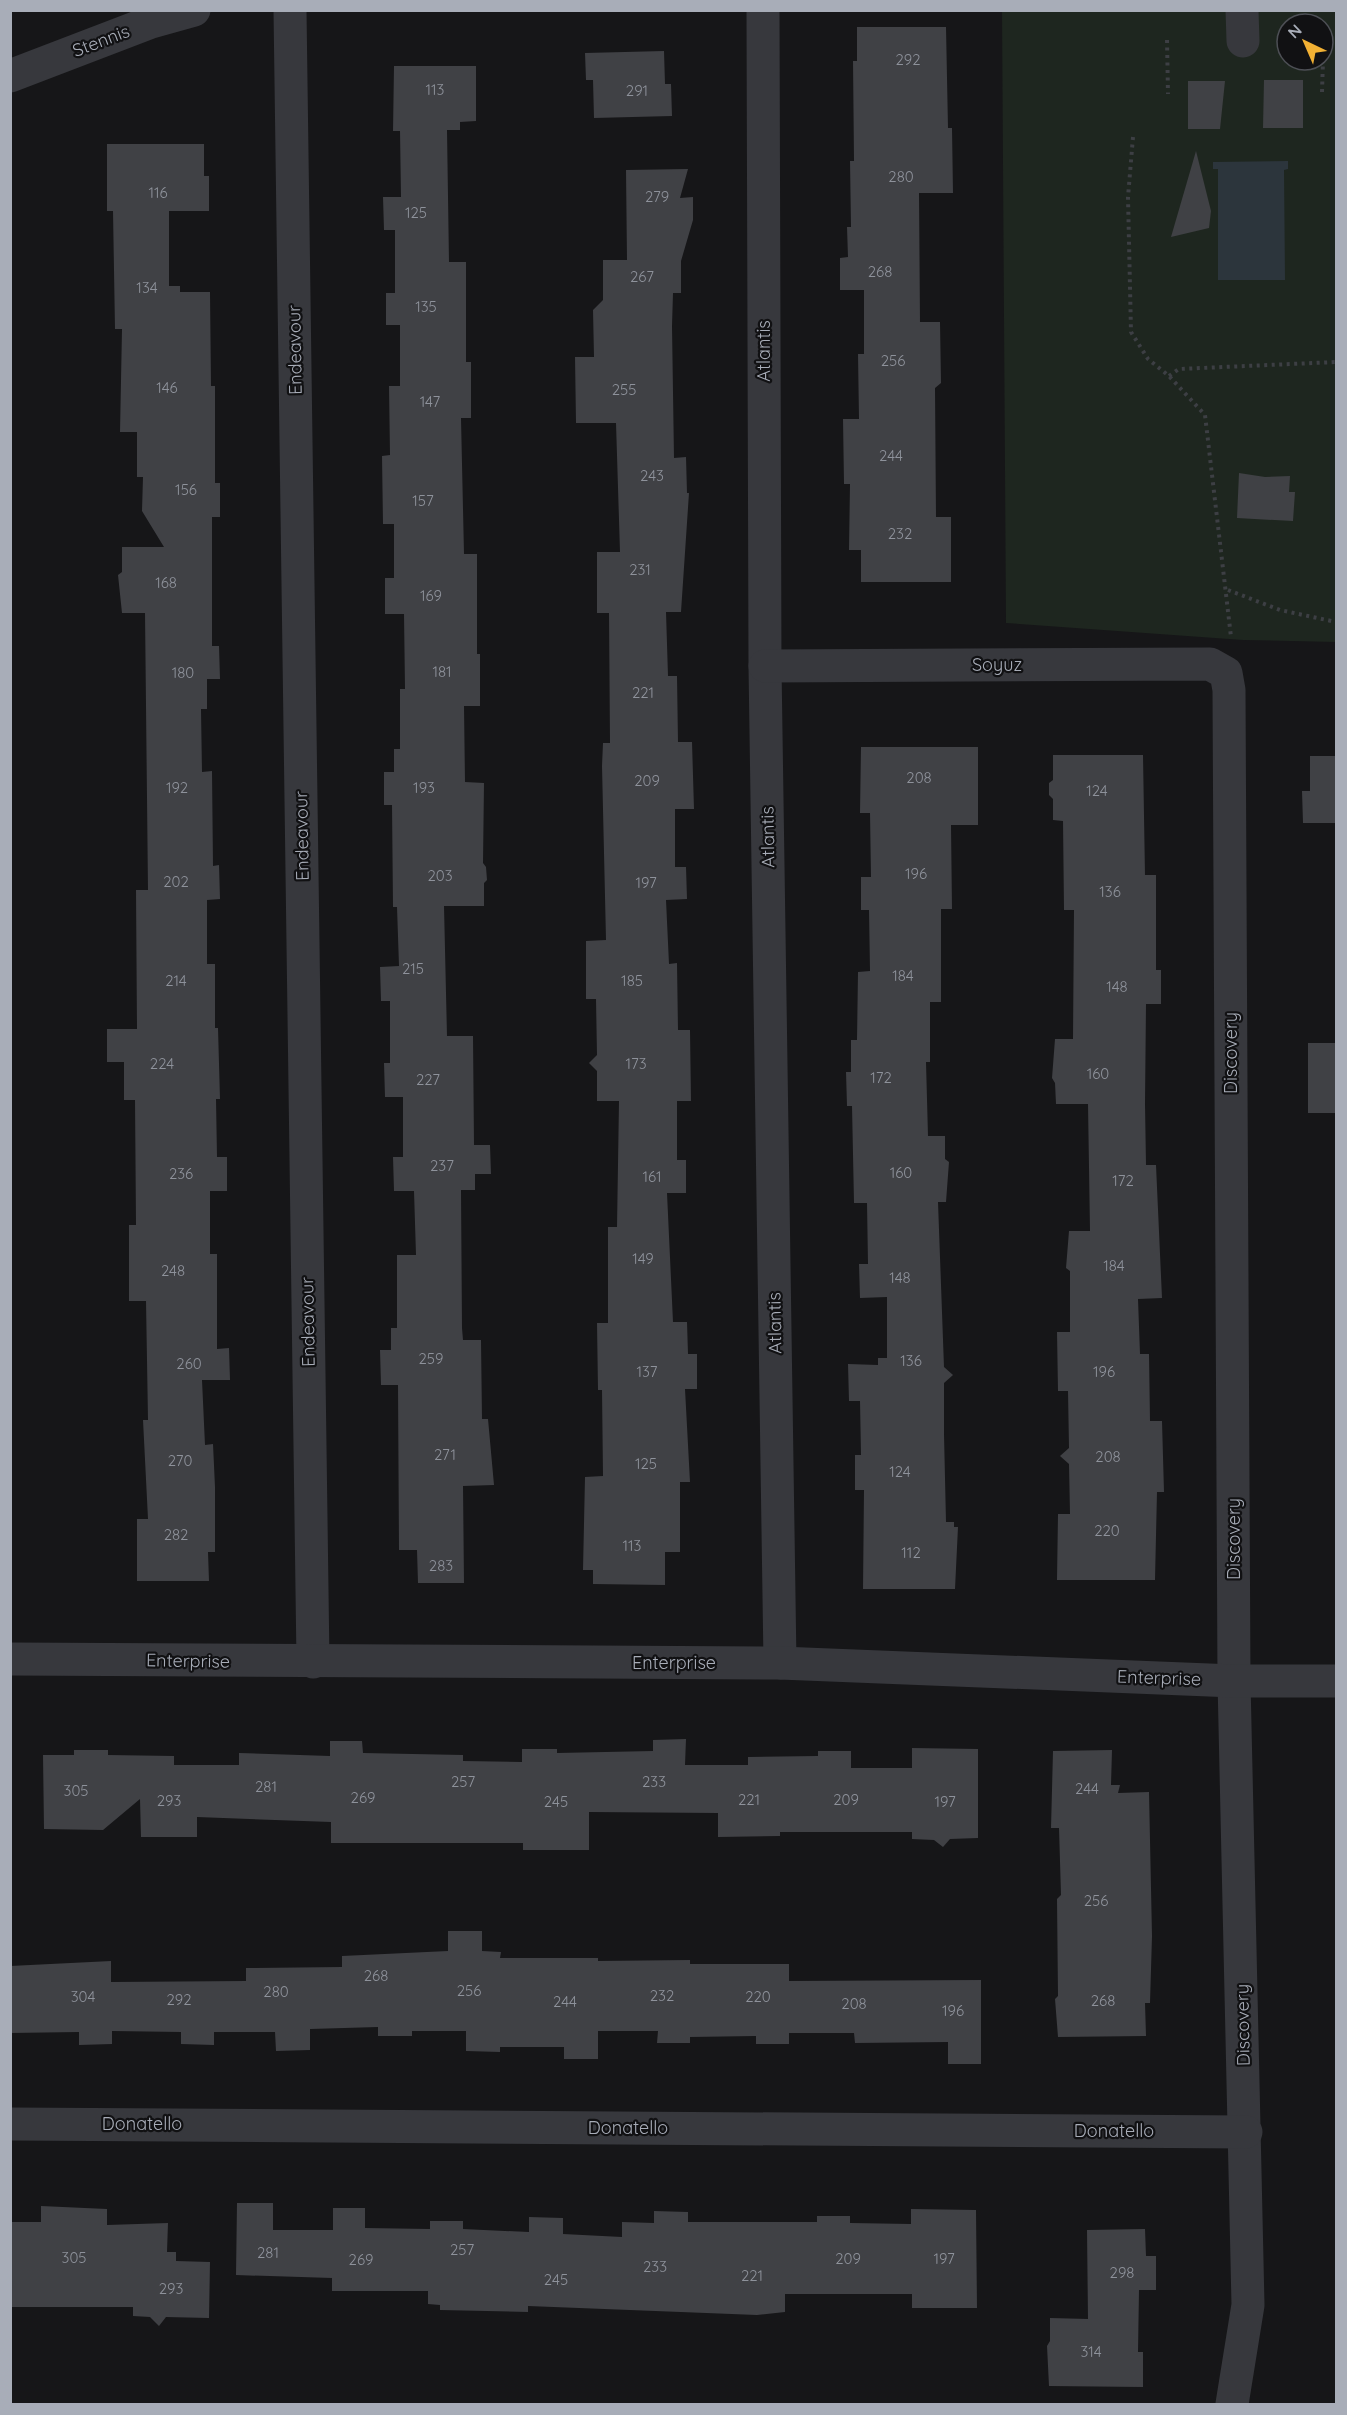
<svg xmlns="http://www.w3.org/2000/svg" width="1347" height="2415" viewBox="0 0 1347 2415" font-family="Quicksand,sans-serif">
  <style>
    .green { fill: #1e261f; fill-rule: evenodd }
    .water { fill: #2c353c }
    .building { fill: #404145 }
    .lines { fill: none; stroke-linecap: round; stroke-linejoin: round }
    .path { stroke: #3d3f44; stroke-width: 4; stroke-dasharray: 3 4.5; stroke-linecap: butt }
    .minor { stroke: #37383d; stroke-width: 33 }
    .labels { text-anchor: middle; stroke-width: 4.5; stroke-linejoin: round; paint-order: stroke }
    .number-label { font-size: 15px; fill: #8e929b }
    .street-label { font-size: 18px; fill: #a8adb8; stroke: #111113 }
  </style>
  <rect width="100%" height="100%" fill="#161618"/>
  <path class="green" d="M1002,11h334v631l-93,-2 -237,-17zM1287,24h36v36h-36z"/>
  <polygon class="water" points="1288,161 1288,169 1284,170 1285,280 1218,280 1218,169 1213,169 1213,162"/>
  <g class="building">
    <polygon points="857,27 946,27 948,128 952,128 953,193 919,193 920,322 940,322 941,383 935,388 936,517 951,517 951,582 861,582 861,550 849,550 850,484 844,484 843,419 859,419 858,354 864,354 864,290 840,290 840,258 848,257 847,227 851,227 850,161 854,161 853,61 857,61"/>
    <polygon points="664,51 665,84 671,84 672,116 594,118 593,80 586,80 585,53"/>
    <polygon points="394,66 476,66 476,121 460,122 460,130 447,130 449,262 466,262 466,362 471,362 471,418 461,418 464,554 477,554 477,654 480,654 480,706 464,706 465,782 484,783 483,863 486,867 487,880 484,883 484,906 444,906 447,1036 473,1036 474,1145 490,1145 491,1174 475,1174 475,1190 461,1190 462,1328 463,1340 481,1340 482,1419 488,1419 494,1485 463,1486 464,1583 418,1583 417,1550 399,1550 398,1385 381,1385 380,1350 391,1350 391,1328 397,1328 397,1255 416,1255 414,1191 394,1191 393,1157 403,1157 403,1097 385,1097 384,1063 390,1063 390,1001 381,1001 380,967 399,966 397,907 393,907 392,805 384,805 384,772 394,772 394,749 400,749 400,689 405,689 404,614 385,614 385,578 394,578 394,524 383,524 382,456 390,455 389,386 400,386 400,325 386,325 386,293 395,293 395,230 384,230 383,197 401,197 400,131 393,131"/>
    <polygon points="1264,80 1303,80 1303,128 1263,128"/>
    <polygon points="1188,81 1225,81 1220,129 1188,129"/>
    <polygon points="107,144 204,144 204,176 209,176 209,211 169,211 169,286 180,286 180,292 210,292 211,386 215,386 215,483 220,483 220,517 212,517 212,646 219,646 220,679 207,679 207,709 201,709 202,772 212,771 213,866 219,865 220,899 207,900 207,964 215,964 215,1028 218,1028 220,1099 216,1099 217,1157 227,1157 227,1191 210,1191 210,1254 217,1254 217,1349 229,1348 230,1380 202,1380 205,1445 213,1444 215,1487 215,1552 208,1552 209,1581 137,1581 137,1519 148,1519 143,1420 148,1420 146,1301 129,1301 129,1225 136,1225 135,1100 124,1100 124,1062 107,1062 107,1029 137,1029 136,890 148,890 145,613 122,613 118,575 122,572 122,547 164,547 142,511 143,477 137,477 137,432 120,432 122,329 115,329 113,211 107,211"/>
    <polygon points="1196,151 1211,211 1209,228 1171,237"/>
    <polygon points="688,169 680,198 693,197 693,220 681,261 681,293 673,293 672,326 674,458 686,457 687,493 689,493 681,612 666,612 668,676 677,676 678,742 692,742 694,809 675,809 675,867 686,867 687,899 666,900 669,964 677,963 678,1030 690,1030 691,1101 677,1101 677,1160 686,1160 686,1193 667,1193 673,1322 687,1322 688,1354 697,1354 697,1389 685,1389 690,1482 680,1482 680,1552 665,1552 665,1585 593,1584 593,1570 583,1570 585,1477 603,1476 602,1390 598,1390 597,1323 608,1323 608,1227 617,1227 619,1101 597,1101 597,1071 589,1063 597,1055 596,999 586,999 586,941 606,940 602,766 603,743 610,743 609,613 597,613 597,552 620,552 616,423 576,423 575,357 594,357 593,310 603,300 603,260 627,260 626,170"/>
    <polygon points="1239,473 1265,477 1290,476 1289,492 1295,492 1293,521 1237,518"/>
    <polygon points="861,747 978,747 978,825 951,825 952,909 941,909 941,1002 930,1002 930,1062 926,1062 928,1136 945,1136 945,1159 949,1162 946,1202 938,1202 944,1367 953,1375 944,1383 944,1434 946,1522 954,1522 954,1527 958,1527 955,1589 863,1589 864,1490 855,1490 855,1455 861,1455 860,1401 849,1401 848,1364 878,1365 878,1358 887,1358 887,1297 860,1298 859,1264 868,1264 867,1203 854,1203 852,1106 847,1106 846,1072 851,1072 851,1040 857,1040 858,972 870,971 869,910 861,910 861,877 871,877 870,813 860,813"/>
    <polygon points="1053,755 1143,755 1145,875 1156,875 1156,970 1161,970 1161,1004 1146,1004 1145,1104 1146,1165 1156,1165 1162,1298 1138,1299 1140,1354 1149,1354 1150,1421 1162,1421 1164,1492 1157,1492 1155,1580 1057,1580 1058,1514 1070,1514 1069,1464 1060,1456 1069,1448 1068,1391 1058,1391 1057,1332 1070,1332 1070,1271 1066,1268 1069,1231 1090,1231 1088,1104 1056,1104 1055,1083 1052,1078 1055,1039 1073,1039 1074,910 1064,910 1063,821 1053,820 1053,799 1049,795 1049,783 1053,780"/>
    <polygon points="1310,756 1336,756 1336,823 1303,823 1302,791 1310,791"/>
    <rect x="1308" y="1043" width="28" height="70"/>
    <polygon points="686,1739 685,1765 748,1765 748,1757 818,1756 818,1751 851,1751 851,1768 912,1768 912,1748 978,1749 978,1838 950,1839 943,1847 934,1840 912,1839 912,1832 780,1832 780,1836 718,1837 718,1813 589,1812 589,1850 523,1850 523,1843 331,1843 331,1822 197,1817 197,1837 141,1837 140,1799 103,1830 44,1829 43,1755 74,1755 74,1750 108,1750 108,1755 174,1756 174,1765 239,1765 239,1753 330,1756 330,1741 362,1741 363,1753 463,1755 463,1761 522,1762 522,1749 557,1749 557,1753 653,1751 653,1740"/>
    <polygon points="1112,1750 1111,1785 1120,1785 1118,1793 1149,1792 1152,1936 1150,2003 1145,2003 1146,2036 1058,2037 1055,1999 1058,1996 1057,1899 1061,1895 1059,1828 1051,1828 1053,1751"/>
    <polygon points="448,1931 482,1931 482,1951 501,1952 500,1958 598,1958 598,1961 690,1960 690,1964 789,1964 789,1981 981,1980 981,2064 948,2064 948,2042 855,2043 854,2033 789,2033 789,2044 756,2044 756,2036 690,2037 690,2043 657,2043 658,2031 598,2031 598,2059 564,2059 564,2047 500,2047 500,2052 466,2051 466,2031 412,2031 412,2036 378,2036 378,2027 310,2029 310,2050 276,2051 275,2032 214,2032 214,2045 181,2044 181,2032 112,2031 112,2044 79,2045 79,2032 10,2033 10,1966 111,1961 111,1982 246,1981 246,1968 342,1967 342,1956 448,1951"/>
    <polygon points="237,2203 273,2203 273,2230 333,2230 333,2208 365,2208 365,2228 430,2229 430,2221 463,2221 463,2229 529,2232 529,2217 563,2218 563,2234 622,2237 622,2222 654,2223 654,2211 688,2212 688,2222 817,2222 817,2216 850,2216 850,2223 911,2224 911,2209 976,2210 977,2308 912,2308 912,2294 785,2294 785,2312 757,2315 528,2306 528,2312 440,2310 440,2305 428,2304 428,2291 332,2291 332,2278 236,2275"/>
    <polygon points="41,2206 107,2209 107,2225 168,2223 167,2252 176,2252 176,2261 210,2262 209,2318 166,2317 159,2326 150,2317 133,2316 133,2307 10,2307 10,2222 41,2222"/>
    <polygon points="1145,2229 1146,2256 1156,2256 1156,2290 1139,2290 1138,2352 1143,2352 1143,2387 1049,2386 1047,2346 1050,2341 1050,2318 1088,2319 1087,2230"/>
  </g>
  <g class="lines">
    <g class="path">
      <polyline points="1167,40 1168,94"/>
      <polyline points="1322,92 1323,60"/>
      <polyline points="1133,137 1128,197 1131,332 1148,359 1169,376 1205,415 1231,637"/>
      <polyline points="1169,376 1179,369 1336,362"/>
      <polyline points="1228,590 1280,610 1336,622"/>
    </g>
    <g class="minor">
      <polyline points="290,10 313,1662"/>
      <polyline points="763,10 765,666 780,1663"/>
      <polyline points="1242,10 1243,41"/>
      <polyline points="10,76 151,22 194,10"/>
      <polyline points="765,666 1210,664 1226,673 1229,690 1234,1681 1248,2305 1232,2404"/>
      <polyline points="10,1659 780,1663 1234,1681 1336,1681"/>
      <polyline points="10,2124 1246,2132"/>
    </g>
  </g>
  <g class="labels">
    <g class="number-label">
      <text x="908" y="65">292</text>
      <text x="435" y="95">113</text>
      <text x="637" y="96">291</text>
      <text x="901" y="182">280</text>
      <text x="158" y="198">116</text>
      <text x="657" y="202">279</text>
      <text x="416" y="218">125</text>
      <text x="880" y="277">268</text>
      <text x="642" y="282">267</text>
      <text x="147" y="293">134</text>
      <text x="426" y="312">135</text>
      <text x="893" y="366">256</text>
      <text x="167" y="393">146</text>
      <text x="624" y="395">255</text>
      <text x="430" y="407">147</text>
      <text x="891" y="461">244</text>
      <text x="652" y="481">243</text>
      <text x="186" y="495">156</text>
      <text x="423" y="506">157</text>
      <text x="900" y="539">232</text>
      <text x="640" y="575">231</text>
      <text x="166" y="588">168</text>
      <text x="431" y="601">169</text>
      <text x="442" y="677">181</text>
      <text x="183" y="678">180</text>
      <text x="643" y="698">221</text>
      <text x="919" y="783">208</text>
      <text x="647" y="786">209</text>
      <text x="177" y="793">192</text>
      <text x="424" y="793">193</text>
      <text x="1097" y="796">124</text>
      <text x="916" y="879">196</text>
      <text x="440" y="881">203</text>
      <text x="176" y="887">202</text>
      <text x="646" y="888">197</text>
      <text x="1110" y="897">136</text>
      <text x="413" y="974">215</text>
      <text x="903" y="981">184</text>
      <text x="176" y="986">214</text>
      <text x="632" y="986">185</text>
      <text x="1117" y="992">148</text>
      <text x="162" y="1069">224</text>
      <text x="636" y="1069">173</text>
      <text x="1098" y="1079">160</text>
      <text x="881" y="1083">172</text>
      <text x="428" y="1085">227</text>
      <text x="442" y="1171">237</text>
      <text x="901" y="1178">160</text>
      <text x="181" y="1179">236</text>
      <text x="652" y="1182">161</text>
      <text x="1123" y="1186">172</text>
      <text x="643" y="1264">149</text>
      <text x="1114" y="1271">184</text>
      <text x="173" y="1276">248</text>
      <text x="900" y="1283">148</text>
      <text x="431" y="1364">259</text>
      <text x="911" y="1366">136</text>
      <text x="189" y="1369">260</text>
      <text x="647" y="1377">137</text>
      <text x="1104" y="1377">196</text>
      <text x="445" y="1460">271</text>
      <text x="1108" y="1462">208</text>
      <text x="180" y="1466">270</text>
      <text x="646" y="1469">125</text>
      <text x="900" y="1477">124</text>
      <text x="1107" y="1536">220</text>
      <text x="176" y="1540">282</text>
      <text x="632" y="1551">113</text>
      <text x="911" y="1558">112</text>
      <text x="441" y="1571">283</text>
      <text x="463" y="1787">257</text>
      <text x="654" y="1787">233</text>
      <text x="266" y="1792">281</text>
      <text x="1087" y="1794">244</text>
      <text x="76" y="1796">305</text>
      <text x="363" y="1803">269</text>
      <text x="749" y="1805">221</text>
      <text x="846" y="1805">209</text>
      <text x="169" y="1806">293</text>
      <text x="556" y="1807">245</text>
      <text x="945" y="1807">197</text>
      <text x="1096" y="1906">256</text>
      <text x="376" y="1981">268</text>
      <text x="469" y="1996">256</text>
      <text x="276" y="1997">280</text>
      <text x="662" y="2001">232</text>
      <text x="83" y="2002">304</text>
      <text x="758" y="2002">220</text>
      <text x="179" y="2005">292</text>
      <text x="1103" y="2006">268</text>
      <text x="565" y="2007">244</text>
      <text x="854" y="2009">208</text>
      <text x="953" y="2016">196</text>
      <text x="462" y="2255">257</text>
      <text x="268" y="2258">281</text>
      <text x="74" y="2263">305</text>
      <text x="848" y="2264">209</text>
      <text x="944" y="2264">197</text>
      <text x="361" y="2265">269</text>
      <text x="655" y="2272">233</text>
      <text x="1122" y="2278">298</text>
      <text x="752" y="2281">221</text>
      <text x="556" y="2285">245</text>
      <text x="171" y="2294">293</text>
      <text x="1091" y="2357">314</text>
    </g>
    <g class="street-label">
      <text transform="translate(101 41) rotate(-21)" y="6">Stennis</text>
      <text transform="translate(295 350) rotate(-91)" y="6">Endeavour</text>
      <text transform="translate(764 351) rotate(-90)" y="6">Atlantis</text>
      <text x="997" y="671">Soyuz</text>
      <text transform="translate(302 836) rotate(-91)" y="6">Endeavour</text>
      <text transform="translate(768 837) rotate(-91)" y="6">Atlantis</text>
      <text transform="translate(1231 1053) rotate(-90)" y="6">Discovery</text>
      <text transform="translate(308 1322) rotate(-91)" y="6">Endeavour</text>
      <text transform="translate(775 1323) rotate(-91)" y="6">Atlantis</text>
      <text transform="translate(1234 1539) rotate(-90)" y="6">Discovery</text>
      <text transform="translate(188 1661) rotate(1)" y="6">Enterprise</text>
      <text x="674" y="1669">Enterprise</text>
      <text transform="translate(1159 1678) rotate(2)" y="6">Enterprise</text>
      <text transform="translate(1243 2025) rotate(-91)" y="6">Discovery</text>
      <text x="142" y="2130">Donatello</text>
      <text x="628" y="2134">Donatello</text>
      <text x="1114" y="2137">Donatello</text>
    </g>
  </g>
  <rect width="1347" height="2415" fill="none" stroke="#a8adb8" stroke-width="24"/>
  <g transform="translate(1305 42) rotate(316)"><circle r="28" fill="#111113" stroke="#4d4f55" stroke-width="1.5"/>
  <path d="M0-4.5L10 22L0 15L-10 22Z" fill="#f2b134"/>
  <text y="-9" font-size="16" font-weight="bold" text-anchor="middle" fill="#a8adb8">N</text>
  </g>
</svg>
